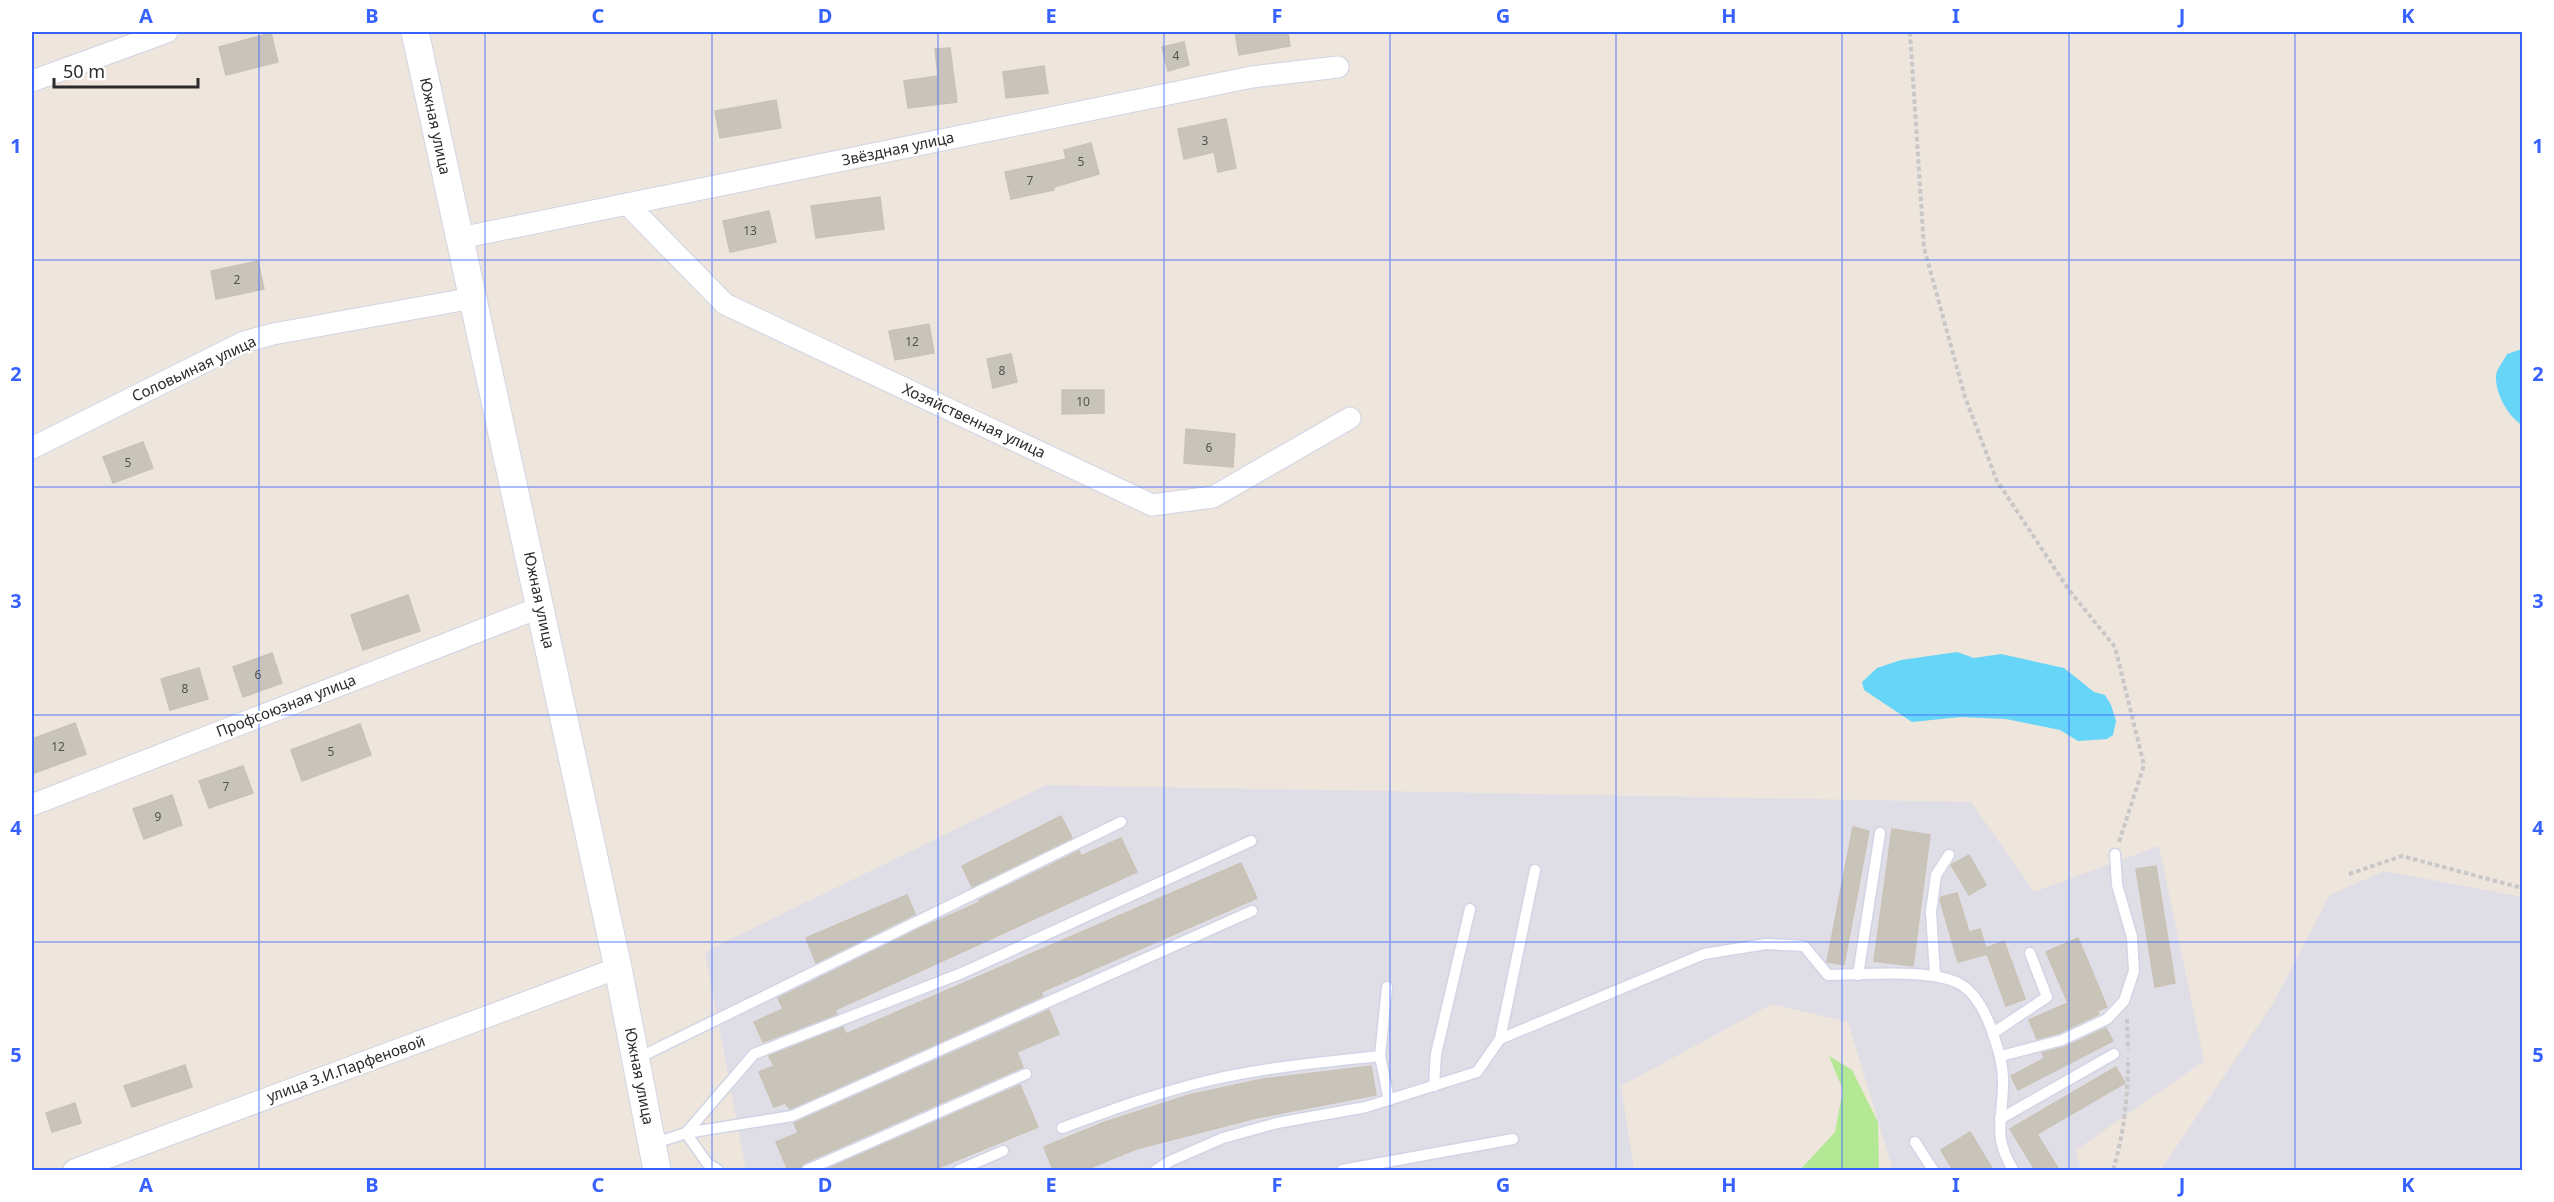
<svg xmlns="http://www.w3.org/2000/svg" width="2554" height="1202" viewBox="0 0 2554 1202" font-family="'Noto Sans',sans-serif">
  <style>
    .industrial { fill: #dfdde6 }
    .green { fill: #b3e994 }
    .water { fill: #66d5f8 }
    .building { fill: #c9c4ba; stroke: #c9c2b5; stroke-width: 1.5 }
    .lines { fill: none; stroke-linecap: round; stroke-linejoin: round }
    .service-casing { stroke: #d1d5e5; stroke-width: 13 }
    .minor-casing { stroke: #d1d5e5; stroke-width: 23 }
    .tertiary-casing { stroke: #d1d5e5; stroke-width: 29 }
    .path { stroke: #c8c8c8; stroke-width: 4; stroke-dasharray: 4.5 3; stroke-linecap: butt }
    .service { stroke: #fff; stroke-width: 10 }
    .minor { stroke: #fff; stroke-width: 21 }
    .tertiary { stroke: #fff; stroke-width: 27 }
    .grid { fill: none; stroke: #3762ff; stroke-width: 1.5; stroke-opacity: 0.55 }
    .labels { text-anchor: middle; stroke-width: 4.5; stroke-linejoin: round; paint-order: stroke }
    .number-label { font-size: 12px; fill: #52514f }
    .street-label { font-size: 15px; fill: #2b2b2b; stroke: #fff }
    .neatline { fill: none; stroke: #3762ff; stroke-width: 2 }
    .grid-label { font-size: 20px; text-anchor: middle; font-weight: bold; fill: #3762ff }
  </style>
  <rect width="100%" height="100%" fill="#eee5dc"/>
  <g class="industrial">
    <polygon points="1046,785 1971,802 2034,892 2159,846 2204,1061 2076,1150 2081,1170 1893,1170 1848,1022 1772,1004 1621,1086 1634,1170 746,1170 705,952"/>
    <polygon points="2384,871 2522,897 2522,1170 2161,1170 2275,1000 2330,895"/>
  </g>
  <polygon class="green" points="1829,1056 1852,1070 1878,1122 1879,1170 1800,1170 1835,1132 1843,1090"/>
  <g class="water">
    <path d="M2522,349v76c-14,-9 -27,-31 -26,-50 1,-6 8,-15 11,-21z"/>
    <polygon points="1957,652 1974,658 2001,654 2064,668 2094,692 2105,695 2111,705 2116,721 2113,735 2107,739 2078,741 2060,730 2006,719 1961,717 1912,722 1864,690 1862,682 1877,668 1901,660"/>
  </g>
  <g class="building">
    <polygon points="1235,32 1288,32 1290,46 1239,55"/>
    <polygon points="271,33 278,62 226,75 219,47"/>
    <polygon points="1184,42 1189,65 1168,71 1162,47"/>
    <polygon points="950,48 957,102 908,108 904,81 938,76 935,49"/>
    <polygon points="1044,66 1048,93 1006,98 1003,72"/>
    <polygon points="776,100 781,128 720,138 715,111"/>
    <polygon points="1226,119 1236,168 1218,172 1214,152 1184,159 1178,129"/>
    <polygon points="1091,143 1099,174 1054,187 1054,190 1011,199 1005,172 1066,159 1064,150"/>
    <polygon points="880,197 884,229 816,238 811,206"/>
    <polygon points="769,211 776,242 730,252 723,221"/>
    <polygon points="258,261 264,289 216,299 211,271"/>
    <polygon points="929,324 934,353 895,360 889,331"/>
    <polygon points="1011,354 1017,382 993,388 987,359"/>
    <polygon points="1062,390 1104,390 1104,413 1062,414"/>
    <polygon points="1186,429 1235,434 1233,467 1184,463"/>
    <polygon points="143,442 153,468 113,483 103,457"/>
    <polygon points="408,595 420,631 363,650 351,615"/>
    <polygon points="272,653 282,683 243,697 233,667"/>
    <polygon points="199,668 208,699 170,710 161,679"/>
    <polygon points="75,723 86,754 32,774 32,739"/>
    <polygon points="360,724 371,755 302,781 291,750"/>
    <polygon points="243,766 253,793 209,808 199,781"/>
    <polygon points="172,795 182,825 144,839 133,809"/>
    <polygon points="1061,816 1072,838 972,887 962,866"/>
    <polygon points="1853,827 1869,831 1844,965 1827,962"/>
    <polygon points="1892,829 1930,835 1913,966 1874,961"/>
    <polygon points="1121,838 1137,872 835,1010 837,1014 763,1042 754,1022 783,1009 778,998 921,928 980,902 979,900 1079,851 1081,856"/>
    <polygon points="1969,855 1986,885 1969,895 1951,865"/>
    <polygon points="1241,863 1257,898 1041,992 1043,996 790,1109 785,1103 774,1107 759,1072 774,1066 769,1056 843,1027 846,1034"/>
    <polygon points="2156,866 2175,983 2155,987 2136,869"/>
    <polygon points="1957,893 1969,932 1980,929 1986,948 2004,941 2025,999 2006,1006 1987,954 1958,962 1940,900 1941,897"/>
    <polygon points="907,895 915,914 816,963 806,938"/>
    <polygon points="2078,938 2107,1007 2097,1011 2099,1014 2059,1033 2037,1039 2029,1020 2068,1003 2046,952"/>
    <polygon points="1049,1010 1059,1034 1017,1052 1023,1067 804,1163 800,1170 788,1170 776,1142 798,1133 794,1123"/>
    <polygon points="2106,1028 2113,1041 2018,1090 2011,1076 2045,1058 2042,1053 2065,1047"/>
    <polygon points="185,1065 192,1087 132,1107 124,1086"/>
    <polygon points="1371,1066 1376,1095 1256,1118 1136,1149 1085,1170 1053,1170 1044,1147 1105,1122 1189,1095 1263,1079"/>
    <polygon points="2116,1067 2125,1083 2037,1134 2059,1170 2035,1170 2010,1129"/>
    <polygon points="1020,1085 1038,1127 933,1170 825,1170"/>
    <polygon points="75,1103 81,1123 52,1132 46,1113"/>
    <polygon points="1970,1132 1993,1170 1953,1170 1941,1150"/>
  </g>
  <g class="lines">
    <g class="service-casing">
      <g id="service">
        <polyline points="1858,975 1880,833"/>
        <polyline points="1935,975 1931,912 1936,875 1949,855"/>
        <polyline points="1387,987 1380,1056 1389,1100"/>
        <polyline points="1993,1033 2047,997 2030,953"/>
        <polyline points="1500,1039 1535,870"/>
        <polyline points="2001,1056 2062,1040 2107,1019 2124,1001 2134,971 2132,937 2117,885 2115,854"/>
        <polyline points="636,1059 1121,822"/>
        <polyline points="1434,1086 1436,1054 1470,909"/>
        <polyline points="2000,1119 2114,1054"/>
        <path d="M1062,1128c49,-18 98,-36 149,-48 56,-13 113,-18 169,-24"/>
        <polyline points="1915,1142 1933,1170"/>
        <polyline points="652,1144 686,1133 792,1116 1252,911"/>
        <polyline points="718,1170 707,1163 686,1133 754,1054 962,973 1251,841"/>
        <polyline points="807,1170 1026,1074"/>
        <polyline points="959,1170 1003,1151"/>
        <path d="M1156,1170l14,-9 53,-23 54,-15 89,-16 111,-35 23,-33 204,-85 62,-10 38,2 24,29c34,0 104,-7 132,9 16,9 25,28 31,44 7,20 13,38 12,58 -1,38 -10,49 10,84"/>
        <polyline points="1342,1170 1513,1139"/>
      </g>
    </g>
    <g class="minor-casing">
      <g id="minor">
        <polyline points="32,81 167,32"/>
        <polyline points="627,204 725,304 1152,505 1213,497 1350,418"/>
        <polyline points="460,238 1252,77 1338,67"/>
        <polyline points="32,448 244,342 273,334 473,298"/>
        <polyline points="32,805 541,607"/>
        <polyline points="74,1170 618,968"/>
      </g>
    </g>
    <g class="tertiary-casing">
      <polyline id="tertiary" points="415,32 618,968 657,1170"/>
    </g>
    <g class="path">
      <polyline points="1910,32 1924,248 1965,397 1997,481 2069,590 2115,647 2144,765 2119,842"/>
      <polyline points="2349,874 2402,856 2522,888"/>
      <polyline points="2127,1019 2128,1050"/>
      <path d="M2113,1170c11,-36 15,-74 15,-112"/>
    </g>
    <use href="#service" class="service"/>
    <use href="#minor" class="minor"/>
    <use href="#tertiary" class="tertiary"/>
  </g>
  <path class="grid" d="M259,32v1138M485,32v1138M712,32v1138M938,32v1138M1164,32v1138M1390,32v1138M1616,32v1138M1842,32v1138M2069,32v1138M2295,32v1138M32,260h2490M32,487h2490M32,715h2490M32,942h2490"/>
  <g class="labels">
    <g class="number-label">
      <text x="1176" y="60">4</text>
      <text x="1205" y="145">3</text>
      <text x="1081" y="166">5</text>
      <text x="1030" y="185">7</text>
      <text x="750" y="235">13</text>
      <text x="237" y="284">2</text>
      <text x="912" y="346">12</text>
      <text x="1002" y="375">8</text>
      <text x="1083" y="406">10</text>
      <text x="1209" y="452">6</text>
      <text x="128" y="467">5</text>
      <text x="258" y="679">6</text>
      <text x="185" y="693">8</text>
      <text x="58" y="751">12</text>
      <text x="331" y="756">5</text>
      <text x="226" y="791">7</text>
      <text x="158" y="821">9</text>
    </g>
    <g class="street-label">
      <text transform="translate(435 126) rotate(78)" y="5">Южная улица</text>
      <text transform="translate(898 149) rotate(-12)" y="5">Звёздная улица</text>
      <text transform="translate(194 369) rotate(-25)" y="5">Соловьиная улица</text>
      <text transform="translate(974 421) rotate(25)" y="5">Хозяйственная улица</text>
      <text transform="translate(539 600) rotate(78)" y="5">Южная улица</text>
      <text transform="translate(286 706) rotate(-21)" y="5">Профсоюзная улица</text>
      <text transform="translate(346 1069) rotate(-20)" y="5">улица З.И.Парфеновой</text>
      <text transform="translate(639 1076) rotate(79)" y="5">Южная улица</text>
    </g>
  </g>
  <rect width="2554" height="1202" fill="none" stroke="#ffffff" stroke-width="66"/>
  <path d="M54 78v9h144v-9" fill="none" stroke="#2b2b2b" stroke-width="3"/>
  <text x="63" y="78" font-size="18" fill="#2b2b2b" stroke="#ffffff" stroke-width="4.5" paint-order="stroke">50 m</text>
  <rect x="33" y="33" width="2488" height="1136" class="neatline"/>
  <g class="grid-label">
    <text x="146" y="23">A</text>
    <text x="372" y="23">B</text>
    <text x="598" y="23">C</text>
    <text x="825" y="23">D</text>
    <text x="1051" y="23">E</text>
    <text x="1277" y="23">F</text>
    <text x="1503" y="23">G</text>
    <text x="1729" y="23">H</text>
    <text x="1956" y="23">I</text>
    <text x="2182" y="23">J</text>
    <text x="2408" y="23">K</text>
    <text x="16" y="153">1</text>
    <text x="2538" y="153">1</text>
    <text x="16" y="381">2</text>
    <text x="2538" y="381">2</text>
    <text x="16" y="608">3</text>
    <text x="2538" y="608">3</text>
    <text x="16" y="835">4</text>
    <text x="2538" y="835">4</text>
    <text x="16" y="1062">5</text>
    <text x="2538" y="1062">5</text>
    <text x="146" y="1192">A</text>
    <text x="372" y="1192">B</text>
    <text x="598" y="1192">C</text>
    <text x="825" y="1192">D</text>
    <text x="1051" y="1192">E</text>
    <text x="1277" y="1192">F</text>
    <text x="1503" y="1192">G</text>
    <text x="1729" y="1192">H</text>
    <text x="1956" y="1192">I</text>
    <text x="2182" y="1192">J</text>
    <text x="2408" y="1192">K</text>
  </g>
</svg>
